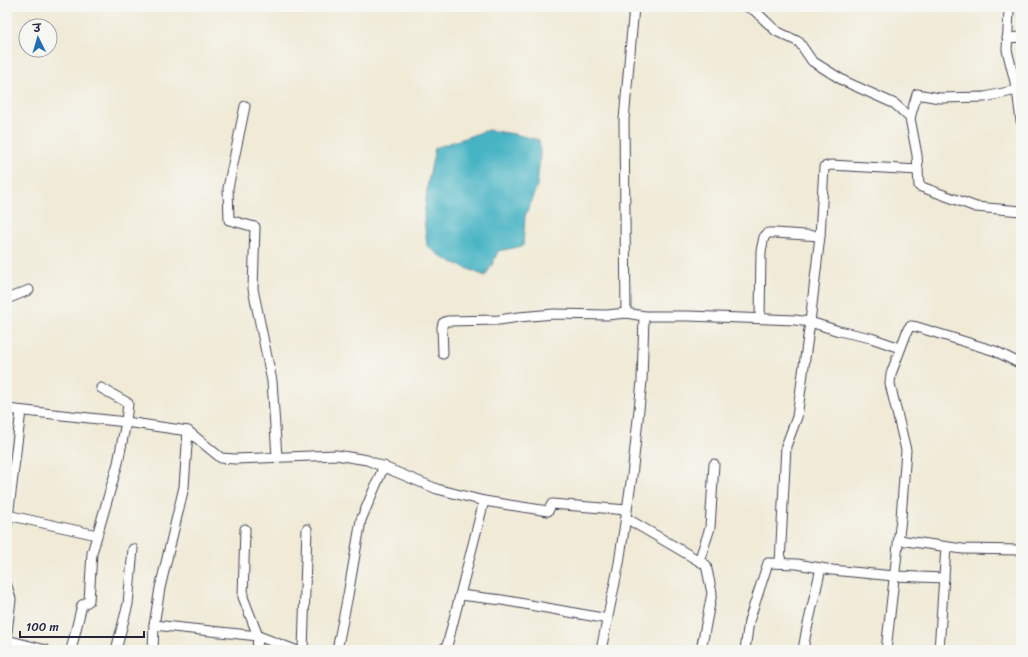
<svg xmlns="http://www.w3.org/2000/svg" width="1028" height="657" viewBox="0 0 1028 657" font-family="Sriracha,'Playpen Sans Deva',sans-serif">
  <style>
    .water { fill: #47b4c4; stroke: #346b80 }
    .lines { fill: none; stroke-linecap: round; stroke-linejoin: round }
    .minor-casing { stroke: #414052; stroke-width: 11 }
    .minor { stroke: #fff; stroke-width: 9 }
  </style>
  <rect width="100%" height="100%" fill="#f6f6f2"/>
  <filter id="ink" filterUnits="userSpaceOnUse"><feTurbulence type="fractalNoise" baseFrequency=".025" numOctaves="2"/><feDisplacementMap in="SourceGraphic" scale="8" xChannelSelector="R" yChannelSelector="G"/><feConvolveMatrix kernelMatrix="1 2 1 2 8 2 1 2 1" color-interpolation-filters="sRGB"/></filter>
  <filter id="wash" filterUnits="userSpaceOnUse"><feTurbulence type="fractalNoise" baseFrequency=".012" numOctaves="4" result="noise"/><feDisplacementMap in="SourceGraphic" scale="16" xChannelSelector="R" yChannelSelector="G"/><feGaussianBlur stdDeviation="0.9" result="paint"/><feColorMatrix in="noise" values="0 0 0 0 0 0 0 0 0 0 0 0 0 0 0 0 0 1.4 0 .05"/><feComposite in="paint" operator="in"/></filter>
  <g filter="url(#wash)">
    <rect width="100%" height="100%" fill="#f0ead6"/>
    <polygon class="water" points="488,130 514,134 539,140 540,155 537,186 525,216 523,246 498,251 493,263 485,276 445,259 427,246 424,218 428,182 435,148"/>
  </g>
  <g filter="url(#ink)">
    <g class="lines">
      <g class="minor-casing">
        <g id="minor">
          <polyline points="747,7 754,10 776,31 799,42 812,61 844,81 895,104 910,118 917,155 919,186 976,207 1021,211"/>
          <polyline points="1010,7 1009,10 1007,50 1017,90 1021,121"/>
          <polyline points="1007,38 1021,37"/>
          <polyline points="245,106 228,188 229,220 255,227 253,289 272,381 277,457"/>
          <polyline points="910,118 917,94 939,98 985,97 1017,90"/>
          <polyline points="7,299 29,290"/>
          <polyline points="644,316 688,316 795,320 810,322 839,331 871,338 900,348"/>
          <polyline points="760,318 761,251 764,237 768,233 775,233 820,236"/>
          <polyline points="443,354 442,327 443,323 447,321 499,320 519,317 554,314 607,315 626,313"/>
          <polyline points="7,409 126,422 188,431 221,458 235,459 336,455 367,460 437,489 484,501 548,511 552,504 627,510"/>
          <polyline points="7,515 97,535"/>
          <polyline points="626,518 706,565 712,593 701,650"/>
          <polyline points="7,525 21,411"/>
          <polyline points="245,529 243,597 258,636 257,650"/>
          <polyline points="899,540 963,549 1021,550"/>
          <polyline points="699,561 710,528 714,464"/>
          <polyline points="780,563 786,446 797,417 810,322 820,236 824,167 831,165 918,170"/>
          <polyline points="7,586 11,599 7,632"/>
          <polyline points="460,595 502,600 608,619"/>
          <polyline points="154,625 258,636 295,650"/>
          <polyline points="7,640 46,650"/>
          <polyline points="71,650 82,605 89,601 92,553 118,463 126,422 128,403 101,388"/>
          <polyline points="116,650 128,604 133,549"/>
          <polyline points="153,650 154,625 160,588 184,487 188,431"/>
          <polyline points="303,650 307,529"/>
          <polyline points="337,650 348,595 361,520 384,466"/>
          <polyline points="441,650 447,646 484,501"/>
          <polyline points="601,650 619,563 632,476 642,381 644,316 626,313 624,120 634,7"/>
          <polyline points="745,650 749,621 768,563 797,564 832,570 894,576 944,578"/>
          <polyline points="803,650 806,633 821,568"/>
          <polyline points="886,650 901,518 906,450 890,384 891,374 908,329 911,326 917,327 995,351 1021,364"/>
          <polyline points="939,650 946,547"/>
        </g>
      </g>
      <use href="#minor" class="minor"/>
    </g>
  </g>
  <rect width="1028" height="657" fill="none" stroke="#f6f6f2" stroke-width="24"/>
  <g transform="translate(38 38) rotate(355)"><circle r="19" fill="#f6f6f2" stroke="#a1a1a9"/>
  <path d="M0-3L7 15L0 10L-7 15Z" fill="#1f6fb2"/>
  <text y="-6" font-size="11" font-weight="bold" text-anchor="middle" fill="#22223b">उ</text>
  </g>
  <path d="M20 631v6h124v-6" fill="none" stroke="#22223b" stroke-width="2"/>
  <text x="26" y="631" font-size="12" fill="#22223b" stroke="#f6f6f2" stroke-width="3" paint-order="stroke">100 m</text>
</svg>
